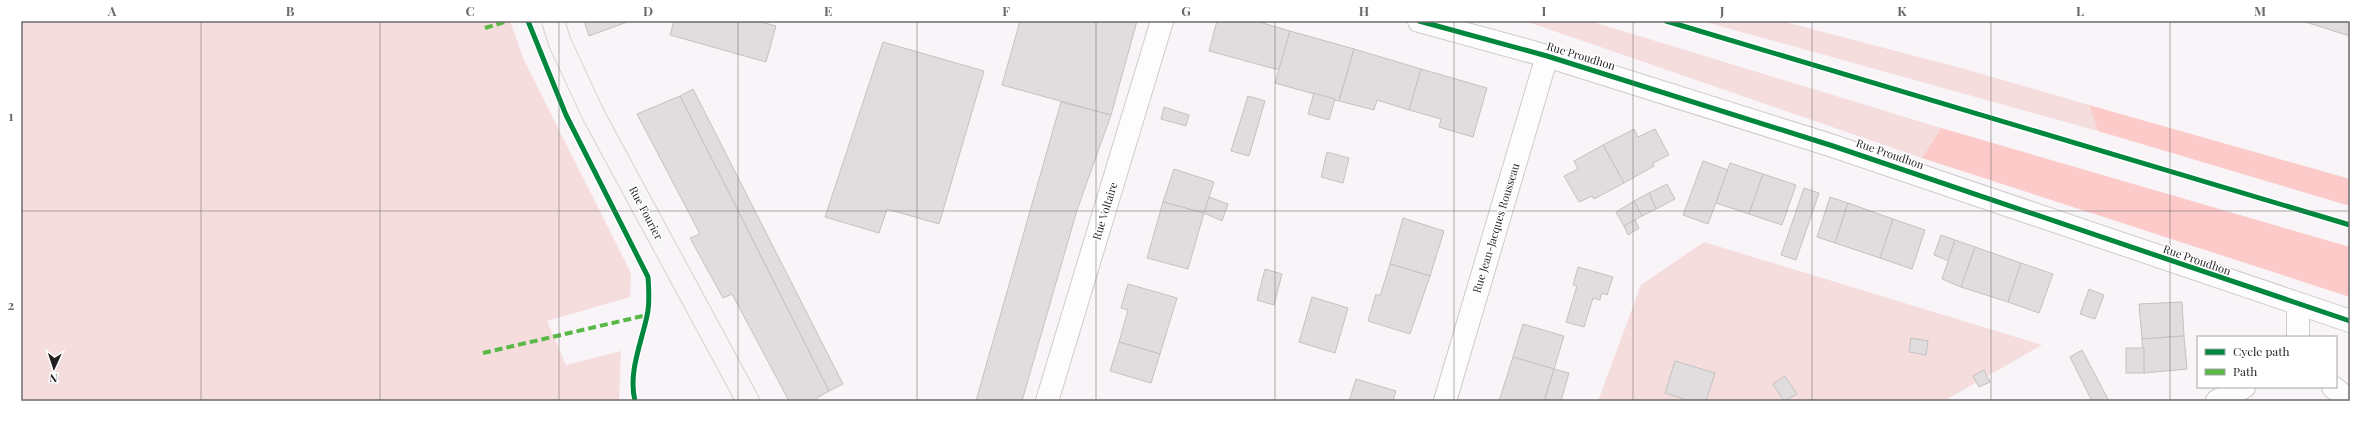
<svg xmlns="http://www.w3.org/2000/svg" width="2371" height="422" viewBox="0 0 2371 422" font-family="'Playfair Display',serif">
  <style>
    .green { fill: #f5dddd }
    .forest { fill: #fbcac9 }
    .building { fill: #e1dcde; stroke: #c5c1c3 }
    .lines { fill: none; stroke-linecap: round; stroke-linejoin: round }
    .minor-casing { stroke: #cfcacd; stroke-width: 24 }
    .major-casing { stroke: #d5d2d4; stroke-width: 24 }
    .minor { stroke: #fefdfe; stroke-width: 22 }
    .major { stroke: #f8f5f8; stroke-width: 22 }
    .quiet { stroke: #58b947; stroke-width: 4; stroke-dasharray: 8 4; stroke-linecap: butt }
    .cycleway-casing { stroke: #fff; stroke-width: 8 }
    .cycleway { stroke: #00873e; stroke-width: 5 }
    .grid { fill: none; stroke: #6d696b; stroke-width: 1; stroke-opacity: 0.55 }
    .labels { text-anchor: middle; stroke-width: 3; stroke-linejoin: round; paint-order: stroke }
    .street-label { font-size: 11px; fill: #221e20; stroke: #fff }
    .neatline { fill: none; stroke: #6d696b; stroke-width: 1.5 }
    .grid-label { font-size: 13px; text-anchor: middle; font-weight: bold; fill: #6d696b }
  </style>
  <rect width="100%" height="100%" fill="#f9f4f7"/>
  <g class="green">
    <polygon points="21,21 510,21 524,60 631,273 630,297 547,321 566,365 621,351 619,401 21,401"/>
    <polygon points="1525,21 1590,21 1941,128 1922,158"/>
    <polygon points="1702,21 1781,21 1961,68 2089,105 2098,131"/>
    <polygon points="1704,242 2042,345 1944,401 1598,401 1641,285"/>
  </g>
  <g class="forest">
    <polygon points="2089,105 2350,179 2350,206 2098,131"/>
    <polygon points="1941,128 2350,247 2350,297 1922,158"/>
  </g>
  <g class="building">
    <polygon points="584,21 630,21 589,36"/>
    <polygon points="674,21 757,21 776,26 766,62 670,35"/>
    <polygon points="1020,21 1137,21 1111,115 1002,85"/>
    <polygon points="1217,21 1256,21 1290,31 1279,70 1209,51"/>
    <polygon points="2302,21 2350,21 2350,36"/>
    <polygon points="1290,31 1354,49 1339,101 1275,83"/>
    <polygon points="883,42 984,71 939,224 887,209 879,233 825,217"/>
    <polygon points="1354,49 1421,69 1409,110 1377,100 1374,110 1339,101"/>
    <polygon points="1421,69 1487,88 1473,137 1439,127 1441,119 1409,110"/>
    <polygon points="693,89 843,384 829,391 680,96"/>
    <polygon points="1314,93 1335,99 1329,120 1308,114"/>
    <polygon points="680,96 829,391 812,401 789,401 732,294 723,298 690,238 700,234 637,114"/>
    <polygon points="1248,96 1265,101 1249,156 1231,151"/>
    <polygon points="1061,102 1111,115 1077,210 1022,401 976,401"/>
    <polygon points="1164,107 1189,115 1186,126 1161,119"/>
    <polygon points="1634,129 1638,137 1655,129 1669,155 1653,163 1654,166 1624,183 1603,145"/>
    <polygon points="1603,145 1624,183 1594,199 1592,196 1579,202 1564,176 1578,169 1574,161"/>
    <polygon points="1327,152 1349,158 1343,183 1321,177"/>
    <polygon points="1703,161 1728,170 1708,224 1683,215"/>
    <polygon points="1730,163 1763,174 1749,214 1716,203"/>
    <polygon points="1174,169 1214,182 1204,213 1163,202"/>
    <polygon points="1763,174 1796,185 1782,225 1749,214"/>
    <polygon points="1667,184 1675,199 1656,209 1649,193"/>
    <polygon points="1804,188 1819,193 1796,260 1781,255"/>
    <polygon points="1649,193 1656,209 1642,216 1634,201"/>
    <polygon points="1209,197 1228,204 1222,221 1204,213"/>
    <polygon points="1830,197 1848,203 1835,243 1817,237"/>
    <polygon points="1634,201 1642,216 1624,226 1616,212"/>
    <polygon points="1163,202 1204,213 1188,269 1147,258"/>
    <polygon points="1848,203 1893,219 1880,258 1835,243"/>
    <polygon points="1403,218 1444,231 1430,276 1390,264"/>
    <polygon points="1893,219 1925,230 1912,269 1880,258"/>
    <polygon points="1635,220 1639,228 1628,235 1624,226"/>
    <polygon points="1941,235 1955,240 1949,261 1934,255"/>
    <polygon points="1955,240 1975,247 1961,287 1942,279"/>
    <polygon points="1975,247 2021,263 2008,302 1961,287"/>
    <polygon points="2021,263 2053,274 2039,313 2008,302"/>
    <polygon points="1390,264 1430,276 1410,334 1368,321 1376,294 1380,296"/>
    <polygon points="1578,267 1613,277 1607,295 1602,293 1600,300 1593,298 1584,327 1566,322 1577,286 1573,285"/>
    <polygon points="1265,269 1282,274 1274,305 1257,300"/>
    <polygon points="1128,284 1177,298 1160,354 1119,342 1128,310 1121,308"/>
    <polygon points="2089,289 2104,295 2095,319 2080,314"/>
    <polygon points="1312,297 1348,308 1335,353 1299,342"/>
    <polygon points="2182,302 2184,336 2142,339 2139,304"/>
    <polygon points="1523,324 1564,336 1554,369 1513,357"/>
    <polygon points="2184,336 2187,369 2144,373 2142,339"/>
    <polygon points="1911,338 1928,341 1926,355 1909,352"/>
    <polygon points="1119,342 1160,354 1151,383 1110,371"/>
    <rect x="2126" y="348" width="18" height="25"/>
    <polygon points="2082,350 2109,401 2092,401 2070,357"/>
    <polygon points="1513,357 1554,369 1544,401 1499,401"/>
    <polygon points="1675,361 1715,373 1706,401 1690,401 1665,393"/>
    <polygon points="1554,369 1569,373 1561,401 1545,399"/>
    <polygon points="1984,370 1990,382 1979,387 1973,376"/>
    <polygon points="1785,376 1797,394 1784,401 1773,384"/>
    <polygon points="1356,379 1396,391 1393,401 1349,401"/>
  </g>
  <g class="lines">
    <g class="minor-casing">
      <g id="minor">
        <polyline points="1419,21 1547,56 1833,146 2350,321"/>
        <polyline points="2298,337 2298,305"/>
        <polyline points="2333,387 2350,401"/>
        <polyline points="1047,401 1162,21"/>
        <polyline points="1445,401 1547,56"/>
        <polyline points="2217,401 2244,387"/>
      </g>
    </g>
    <g class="major-casing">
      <polyline id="major" points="553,21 560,43 594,116 748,401"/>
    </g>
    <use href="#minor" class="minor"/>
    <use href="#major" class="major"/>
    <g class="quiet">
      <polyline points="485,28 508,21"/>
      <polyline points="483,353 647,315"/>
    </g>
    <g class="cycleway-casing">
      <g id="cycleway">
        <path d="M528,21l38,94 82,162c1,13 2,26 -1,39 -6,28 -19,57 -12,85"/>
        <polyline points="1419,21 1547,56 1833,146 2350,321"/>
        <polyline points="1666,21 2350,225"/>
      </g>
    </g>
    <use href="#cycleway" class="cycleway"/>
  </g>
  <path class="grid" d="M201,21v380M380,21v380M559,21v380M738,21v380M917,21v380M1096,21v380M1275,21v380M1454,21v380M1633,21v380M1812,21v380M1991,21v380M2170,21v380M21,211h2329"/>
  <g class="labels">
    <g class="street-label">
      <text transform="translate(1581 56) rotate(17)" y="4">Rue Proudhon</text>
      <text transform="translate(1890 154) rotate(19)" y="4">Rue Proudhon</text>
      <text transform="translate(1105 211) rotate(-73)" y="4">Rue Voltaire</text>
      <text transform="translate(646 213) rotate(62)" y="4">Rue Fourier</text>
      <text transform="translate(1496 228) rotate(-73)" y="4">Rue Jean-Jacques Rousseau</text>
      <text transform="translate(2197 260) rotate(19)" y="4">Rue Proudhon</text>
    </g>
  </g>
  <rect width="2371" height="422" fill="none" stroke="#ffffff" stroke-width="44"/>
  <rect x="2197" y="336" width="140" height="52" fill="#ffffff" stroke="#a7a5a6"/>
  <rect x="2205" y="349" width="20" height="6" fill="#00873e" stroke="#a7a5a6"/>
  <text x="2233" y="356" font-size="12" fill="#221e20">Cycle path</text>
  <rect x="2205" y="369" width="20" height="6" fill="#58b947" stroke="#a7a5a6"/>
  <text x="2233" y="376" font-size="12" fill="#221e20">Path</text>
  <g transform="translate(54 368) rotate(183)" stroke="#ffffff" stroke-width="3" paint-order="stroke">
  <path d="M0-3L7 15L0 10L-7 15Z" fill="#221e20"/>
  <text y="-6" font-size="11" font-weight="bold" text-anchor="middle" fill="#221e20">N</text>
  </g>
  <rect x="22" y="22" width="2327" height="378" class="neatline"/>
  <g class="grid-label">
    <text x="112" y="16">A</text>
    <text x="290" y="16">B</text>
    <text x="470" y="16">C</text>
    <text x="648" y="16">D</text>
    <text x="828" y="16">E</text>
    <text x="1006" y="16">F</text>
    <text x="1186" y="16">G</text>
    <text x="1364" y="16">H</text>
    <text x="1544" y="16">I</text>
    <text x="1722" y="16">J</text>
    <text x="1902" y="16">K</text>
    <text x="2080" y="16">L</text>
    <text x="2260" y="16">M</text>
    <text x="11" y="121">1</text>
    <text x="11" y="310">2</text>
  </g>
</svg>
